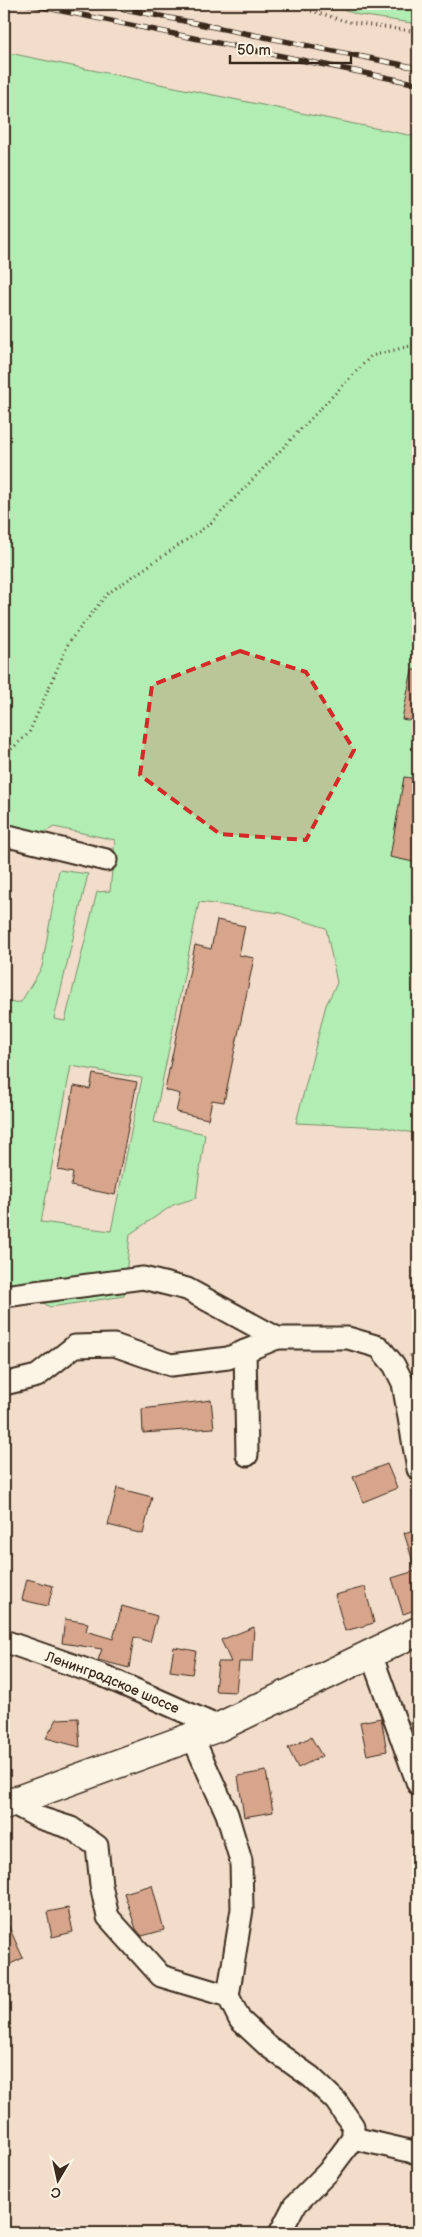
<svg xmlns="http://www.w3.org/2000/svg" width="422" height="2237" viewBox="0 0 422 2237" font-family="'Balsamiq Sans',sans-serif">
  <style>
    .green { fill: #b2eeb3; stroke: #768c68; fill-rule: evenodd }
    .building { fill: #d7a58b; stroke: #3b2a1e }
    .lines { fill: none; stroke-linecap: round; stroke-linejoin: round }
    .minor-casing { stroke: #3b2a1e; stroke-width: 25 }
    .major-casing { stroke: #3b2a1e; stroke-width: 31 }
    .path { stroke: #3b2a1e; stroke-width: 3; stroke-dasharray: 1 4; stroke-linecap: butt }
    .minor { stroke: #fcf5e5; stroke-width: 21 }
    .major { stroke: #fcf5e5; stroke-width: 28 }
    .rail-casing { stroke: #3b2a1e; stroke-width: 5.5 }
    .rail { stroke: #fcf5e5; stroke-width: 4; stroke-dasharray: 11; stroke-linecap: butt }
    .marked { fill: #d62828; fill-opacity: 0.2; stroke: #d62828; stroke-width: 4; stroke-dasharray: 10 6; stroke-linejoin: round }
    .labels { text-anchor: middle; stroke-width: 4.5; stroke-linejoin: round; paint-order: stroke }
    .street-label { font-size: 14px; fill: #3b2a1e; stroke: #fcf5e5 }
  </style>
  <rect width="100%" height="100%" fill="#f1ddca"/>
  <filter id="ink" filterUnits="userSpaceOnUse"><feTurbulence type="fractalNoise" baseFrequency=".02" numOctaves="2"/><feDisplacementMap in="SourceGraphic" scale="10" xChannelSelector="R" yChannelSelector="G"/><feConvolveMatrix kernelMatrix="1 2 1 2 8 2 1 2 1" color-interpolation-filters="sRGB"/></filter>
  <g filter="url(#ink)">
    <g class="green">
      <polygon points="325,4 418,4 418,24 359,15"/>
      <path d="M4,52l414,85v997l-34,-7 -88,-4 30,-118 11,-22 -11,-55 -46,-15 -81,-11 -45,220 51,12 -9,64 -23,7 -43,29 -6,62 -74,11 -38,-24 -8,1v-281l17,-1 21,-35 17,-97 29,4 -34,145 11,2 32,-129 13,-1 5,-51 -61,-13 -50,27zM71,1066l71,12 -31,153 -70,-9z"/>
    </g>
    <g class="building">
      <polygon points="412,670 418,670 418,722 402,719"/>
      <polygon points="404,777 418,779 418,863 390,857"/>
      <polygon points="217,920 245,926 239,955 254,958 224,1102 212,1100 208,1119 176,1112 180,1094 165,1090 195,945 211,949"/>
      <polygon points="93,1074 137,1082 115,1195 71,1186 73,1173 58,1170 74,1086 90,1089"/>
      <polygon points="211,1400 214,1428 143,1433 142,1409"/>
      <polygon points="387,1464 397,1488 363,1502 353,1477"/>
      <polygon points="117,1488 152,1497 143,1534 108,1525"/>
      <polygon points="418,1529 418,1568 415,1568 404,1533"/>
      <polygon points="418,1570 418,1609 403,1614 392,1578"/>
      <polygon points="27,1579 53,1586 48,1606 22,1600"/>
      <polygon points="365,1587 374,1623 345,1631 335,1595"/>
      <polygon points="122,1606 157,1616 150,1642 134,1637 129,1668 98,1660 102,1649 62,1643 65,1619 88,1623 86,1631 113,1639"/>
      <polygon points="254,1627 252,1662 239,1662 236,1692 215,1691 218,1662 231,1662 221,1640"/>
      <polygon points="174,1647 196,1651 192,1674 170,1671"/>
      <polygon points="78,1718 80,1747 46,1738 57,1719"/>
      <polygon points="381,1718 387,1751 367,1755 360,1722"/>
      <polygon points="311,1737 322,1756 298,1768 288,1748"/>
      <polygon points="266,1771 273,1812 244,1817 238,1776"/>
      <polygon points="152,1885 164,1930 142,1936 136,1929 124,1893"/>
      <polygon points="68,1908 73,1932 52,1937 47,1912"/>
      <polygon points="4,1916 23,1958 4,1967"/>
    </g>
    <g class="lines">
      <g class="minor-casing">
        <g id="minor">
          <polyline points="4,835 106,860"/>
          <polyline points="4,1296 143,1278 187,1289 277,1338 348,1338 379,1347 394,1365 403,1383 418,1469"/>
          <polyline points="245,1351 247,1455"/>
          <polyline points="4,1384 37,1376 75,1346 114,1345 171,1365 228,1358 277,1338"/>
          <path id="s1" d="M4,1641l100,35 115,51"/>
          <polyline points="371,1654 418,1784"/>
          <polyline points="192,1736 227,1814 241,1861 242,1909 228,1996 240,2020 269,2047 311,2077 336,2101 353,2126 353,2138 346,2148 328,2172 294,2206 280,2233"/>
          <polyline points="10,1802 40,1818 71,1828 97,1846 101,1885 108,1917 161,1976 228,1996"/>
          <polyline points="353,2138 418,2153"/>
        </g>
      </g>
      <g class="major-casing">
        <polyline id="major" points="4,1805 219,1727 418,1631"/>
      </g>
      <g class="path">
        <polyline points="287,4 349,22 418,32"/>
        <polyline points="4,756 29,733 69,642 107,594 210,524 371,356 418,344"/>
        <polyline points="410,1356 418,1352"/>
      </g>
      <use href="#minor" class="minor"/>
      <use href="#major" class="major"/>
      <g class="rail-casing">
        <g id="rail">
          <polyline points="28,4 418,84"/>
          <polyline points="100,4 418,68"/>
        </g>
      </g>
      <use href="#rail" class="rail"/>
    </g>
  </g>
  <path class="marked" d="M240,651l66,21 48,78 -48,90 -86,-6 -80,-59 12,-90z"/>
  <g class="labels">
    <g class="street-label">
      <text dy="5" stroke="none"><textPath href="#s1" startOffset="116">Ленинградское шоссе</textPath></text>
    </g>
  </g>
  <rect width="422" height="2237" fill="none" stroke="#fcf5e5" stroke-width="20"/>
  <rect x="10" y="10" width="402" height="2217" fill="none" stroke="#3b2a1e" stroke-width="2" filter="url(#ink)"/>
  <g transform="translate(58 2180) rotate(189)" stroke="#fcf5e5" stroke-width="4" paint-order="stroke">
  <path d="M0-4L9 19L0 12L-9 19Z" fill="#3b2a1e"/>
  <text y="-8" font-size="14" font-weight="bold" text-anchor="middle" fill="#3b2a1e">С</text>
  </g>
  <path d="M230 55v8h121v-8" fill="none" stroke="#3b2a1e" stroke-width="2.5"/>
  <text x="237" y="55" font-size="15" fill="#3b2a1e" stroke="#fcf5e5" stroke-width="4" paint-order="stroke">50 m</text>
</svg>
